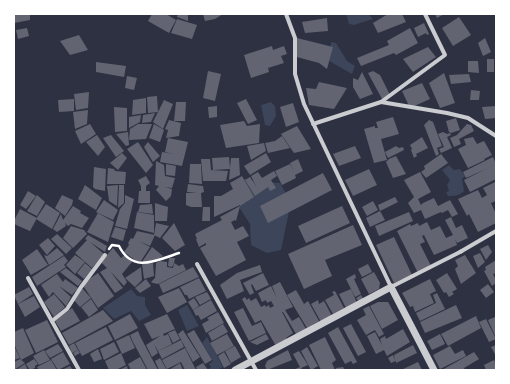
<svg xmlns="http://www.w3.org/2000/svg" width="510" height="384" viewBox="0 0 510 384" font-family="'PT Sans Narrow',sans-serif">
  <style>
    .green { fill: #3c4559 }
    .building { fill: #626471 }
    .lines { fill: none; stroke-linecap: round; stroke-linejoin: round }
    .path { stroke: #fff; stroke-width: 2.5 }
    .minor { stroke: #caccd0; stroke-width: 4 }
    .tertiary { stroke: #caccd0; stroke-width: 7 }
  </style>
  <rect width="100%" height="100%" fill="#2d3142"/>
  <g class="green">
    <polygon points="346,14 368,14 373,19 354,25 349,24"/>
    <polygon points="331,42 336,43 347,61 355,66 352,74 329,61"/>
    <polygon points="271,102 275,106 276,116 270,126 265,125 261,105"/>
    <path d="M449,165l5,5 6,-1 5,7 -3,3 2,12c-5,5 -10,5 -16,5l-2,-4 3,-1 -2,-6 3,-5 -8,-10z"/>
    <polygon points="244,179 260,182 280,183 291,202 281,250 267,253 251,245 250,224 239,207 247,195"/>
    <polygon points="131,289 137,296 145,297 145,305 151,315 139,321 131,311 114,319 103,308"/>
    <polygon points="187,305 199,326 187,331 178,310"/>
    <polygon points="207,337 223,367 218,370 207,370 211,367 209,364 213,361 202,343"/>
  </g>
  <g class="building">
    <polygon points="14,14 30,14 30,20 14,23"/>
    <polygon points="152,14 166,14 176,20 169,33 148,21"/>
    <polygon points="178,14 188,14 188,21 177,17"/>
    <polygon points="203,14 223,14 215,19 205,21"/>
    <polygon points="388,14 402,14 406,22 378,33 373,23"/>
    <polygon points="435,14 444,14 437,18"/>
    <polygon points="459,17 471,35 453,46 442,28"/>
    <polygon points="327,18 328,31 305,33 302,22"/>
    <polygon points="177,19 197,25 192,39 171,33"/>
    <polygon points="424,23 429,34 427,35 426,33 418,37 414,28"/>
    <polygon points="27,28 29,36 18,39 16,30"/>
    <polygon points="410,28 418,43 396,55 394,53 361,66 357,58 389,45 387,41"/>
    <polygon points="79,35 88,50 70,55 60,41"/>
    <polygon points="297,38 333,47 327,69 319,63 297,57"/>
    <polygon points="485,38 491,52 483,56 478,43"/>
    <polygon points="272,46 273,50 284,46 287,54 281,56 284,63 268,68 269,72 251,78 244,55"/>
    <polygon points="428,47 436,57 413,72 403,59"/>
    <rect x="487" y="59" width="7" height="13"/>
    <polygon points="468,61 478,61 479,73 468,72"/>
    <polygon points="96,62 126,66 124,77 96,72"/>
    <polygon points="208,71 221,74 215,101 203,98"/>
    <polygon points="373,71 380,75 390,95 382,99 368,73"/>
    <polygon points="362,72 373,94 360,99 353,87 353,78 358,80"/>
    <polygon points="444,73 455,103 440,108 429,83"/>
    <polygon points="469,74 471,82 451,84 449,75"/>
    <polygon points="127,76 137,78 134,90 125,88"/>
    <polygon points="319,82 347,88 334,109 309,105 306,88 316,89"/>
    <polygon points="422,83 430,99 410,108 402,91"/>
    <polygon points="471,90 480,91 479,100 470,100"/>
    <polygon points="89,92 88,108 76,110 74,94"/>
    <polygon points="157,96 158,112 164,100 173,104 163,129 153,122 158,112 148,113 147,97"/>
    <polygon points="146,98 146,113 132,115 133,100"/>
    <polygon points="74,99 74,111 59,112 58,100"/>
    <polygon points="246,99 257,120 248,124 237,103"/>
    <polygon points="176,102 186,102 185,121 174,121"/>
    <polygon points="293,103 299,122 286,127 280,107"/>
    <polygon points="217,106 217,117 209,118 208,107"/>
    <polygon points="496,106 496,118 485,119 482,107"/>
    <polygon points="114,107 127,108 127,131 115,132"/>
    <polygon points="88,110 87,124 75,129 73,112"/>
    <polygon points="155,113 151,122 142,123 143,115"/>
    <polygon points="141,115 140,122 129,128 129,117"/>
    <polygon points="393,117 399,134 381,139 387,160 374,163 364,129 375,126 375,128 378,128 376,122"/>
    <polygon points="456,118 460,130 451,133 449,132 446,121"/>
    <polygon points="169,120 181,123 179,136 166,138 168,130 165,129"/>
    <polygon points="429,120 433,122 442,146 437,148 439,154 436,156 424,125"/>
    <polygon points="244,121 247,126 260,124 259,143 226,148 220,125"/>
    <polygon points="90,124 96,134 81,144 75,131"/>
    <polygon points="138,124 152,124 146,139 129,140 130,129"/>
    <polygon points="154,124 164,130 160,142 149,138"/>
    <polygon points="467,124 471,125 474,131 459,139 461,144 454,147 450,138 457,135"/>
    <polygon points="297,126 311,149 294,153 281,134"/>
    <polygon points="128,132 129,145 126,146 116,134"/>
    <polygon points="443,132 447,134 450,133 451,135 447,137 452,148 441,153 439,149 444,147 438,134"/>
    <polygon points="97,135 105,147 98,156 86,142"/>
    <polygon points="111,135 124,151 116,157 103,138"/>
    <polygon points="282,136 290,148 268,153 265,143 275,141"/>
    <polygon points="422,137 428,148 416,154 417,156 414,158 411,150 412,149 410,145"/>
    <polygon points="473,137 477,144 484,141 492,155 484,159 485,160 468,168 458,149 466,145 464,139"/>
    <polygon points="168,138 188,142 182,166 160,162 162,152 174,154 165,152"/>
    <polygon points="138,142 153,165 146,173 127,149"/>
    <polygon points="148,142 160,156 153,162 144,147"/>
    <polygon points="264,143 266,151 251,160 247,146"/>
    <polygon points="355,146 361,158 339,166 333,154"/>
    <polygon points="396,146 399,148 403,147 404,150 388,158 385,152"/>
    <polygon points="122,153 127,158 118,170 110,163"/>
    <polygon points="266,153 271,162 250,175 244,166"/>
    <polygon points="441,154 448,163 426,178 421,172 425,169 424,166"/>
    <polygon points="396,156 406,174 393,178 386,162 389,159"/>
    <polygon points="229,157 230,168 231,158 239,158 240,175 229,180 230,169 213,170 212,158"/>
    <polygon points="493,157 496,164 496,179 470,192 464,180 486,169 466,178 463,172"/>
    <polygon points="201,159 210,159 211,170 228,171 226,181 203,181"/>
    <polygon points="298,159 303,171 295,175 296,178 282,185 275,171 290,164 294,172 290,163"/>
    <polygon points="156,161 164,165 165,176 175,178 172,188 165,187 172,189 171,196 166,201 156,190 159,186 155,185"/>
    <polygon points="166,164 176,166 175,176 166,175"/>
    <polygon points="190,164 201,164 202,184 189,183"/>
    <polygon points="94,167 106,169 105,191 95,189 93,187"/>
    <polygon points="108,168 114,169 115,171 126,172 125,184 107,184"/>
    <polygon points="369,169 377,185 353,196 345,180"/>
    <polygon points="274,171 277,176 271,180 276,188 270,191 268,187 255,196 245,180 250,177 257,188 251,176 258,172 262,178"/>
    <polygon points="420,172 431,192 418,199 421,205 423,203 434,198 438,206 450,200 458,214 452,217 448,210 442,213 441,212 425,219 421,210 414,213 408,203 414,197 404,180"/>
    <polygon points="323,173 332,190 268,223 260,206"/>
    <polygon points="146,176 150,183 146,186 146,191 150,191 150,203 138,203 139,191 141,191 141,186 138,180"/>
    <polygon points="242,176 254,197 240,206 240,205 214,217 214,196 221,196 233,189 230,183"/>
    <polygon points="495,182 496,201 491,203 496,214 496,223 478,232 469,214 467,216 458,199 478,190 482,198 487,195 483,188"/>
    <polygon points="188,184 203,186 204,192 201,193 202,207 191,207 186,205 186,193 197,193 187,192"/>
    <polygon points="85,185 102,198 96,210 78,199"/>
    <polygon points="118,185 117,206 109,201 107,186"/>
    <polygon points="119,185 124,185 124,203 118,208"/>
    <polygon points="28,191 36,196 26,209 20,205"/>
    <polygon points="37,195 45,202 37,216 27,211"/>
    <polygon points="62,195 73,200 72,205 65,216 55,208"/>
    <polygon points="125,195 134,199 127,229 115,226 120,209 125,203"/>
    <polygon points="395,197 398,202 380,211 378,205"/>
    <polygon points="104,200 118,210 113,220 96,212"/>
    <polygon points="373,201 378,210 367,216 362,207"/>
    <polygon points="155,203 168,207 167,221 155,221"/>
    <polygon points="46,204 60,213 52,229 36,219"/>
    <polygon points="152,204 153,214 138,212 140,205"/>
    <polygon points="73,206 81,211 80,213 89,218 82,228 71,224 68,226 65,223 66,226 57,232 53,229 61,214 63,220"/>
    <polygon points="240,206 236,221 235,220 231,222 235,230 243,226 249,236 237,242 246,260 216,276 200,248 206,245 206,243 199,247 196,239 197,239 195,234 222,220 220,217"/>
    <polygon points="342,206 350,223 306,243 298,226"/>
    <polygon points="203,207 210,207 210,221 202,221"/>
    <polygon points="20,209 37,218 30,231 14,224 14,221"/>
    <polygon points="380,211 385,220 370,227 366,218"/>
    <polygon points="137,212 154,215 154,233 134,228"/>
    <polygon points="409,212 413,221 379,236 375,226"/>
    <polygon points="98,213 114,222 108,242 87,232"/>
    <polygon points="451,217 456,228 462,225 468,238 457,243 455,239 457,245 434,255 424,235 422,236 425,242 420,244 431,266 418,273 397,231 410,224 411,226 418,223 419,226 427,222 433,234 431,230 440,226 446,238 453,235 445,220"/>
    <polygon points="156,223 169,226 160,238 154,235"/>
    <polygon points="174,223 185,245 175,251 162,238"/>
    <polygon points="353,225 362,245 325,260 332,276 304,289 288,254"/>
    <polygon points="71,226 84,230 87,234 73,248 63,238"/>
    <polygon points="115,227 126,230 123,241 111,237"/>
    <polygon points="137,231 155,235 150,246 139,241 150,247 141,261 136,261 124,252 129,245 128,243 131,238 133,239"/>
    <polygon points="57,234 72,248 66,254 51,239"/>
    <polygon points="88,235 107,246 105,252 90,242 104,254 92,268 75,253 87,240 85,239"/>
    <polygon points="394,237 412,275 394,283 376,245"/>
    <polygon points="48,238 55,246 47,255 39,245"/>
    <polygon points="488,245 492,252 486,260 480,249"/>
    <polygon points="152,247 163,256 154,261 142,262"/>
    <polygon points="57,248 64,255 49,265 44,255 47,256"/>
    <polygon points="113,248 121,258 125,255 132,262 122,274 127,282 124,286 110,271 123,288 115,293 100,272 107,268 101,262"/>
    <polygon points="37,249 48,265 31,275 22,260"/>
    <polygon points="480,253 485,262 478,268 473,256"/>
    <polygon points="75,255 85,262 75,274 66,265"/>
    <polygon points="465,255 476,273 461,284 455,269 458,266 455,260"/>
    <polygon points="64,256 68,261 64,265 66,267 37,286 32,277"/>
    <polygon points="169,258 175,258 174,263 179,266 183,264 186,270 158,284 153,283 151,282 155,278 156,263 160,261 167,262 167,267 173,268 174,263 172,267 168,266"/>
    <polygon points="496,260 496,273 493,274 496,280 496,283 492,286 484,271 486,270 485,267"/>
    <polygon points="85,263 92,269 84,279 77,273"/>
    <polygon points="153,263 154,276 144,279 142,264"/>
    <polygon points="368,264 372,272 362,277 358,269"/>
    <polygon points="260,265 262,272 240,280 244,291 227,299 220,285 237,273"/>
    <polygon points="141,267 142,280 135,287 125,278"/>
    <polygon points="193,267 199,277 163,293 159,284"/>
    <polygon points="66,268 82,281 78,286 60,272"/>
    <polygon points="374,272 380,283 379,289 369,294 361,279"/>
    <polygon points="98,273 114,296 98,308 82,284"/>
    <polygon points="263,273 269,285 256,291 252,284 251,285 254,293 250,295 243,283"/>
    <polygon points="447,273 457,289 452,292 454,294 449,297 446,292 444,293 436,280"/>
    <polygon points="57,274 63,282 65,279 78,288 72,295 59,286 71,297 66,306 53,292 49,297 41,285"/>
    <polygon points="355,274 356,278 354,279 361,294 355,297 346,279"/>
    <polygon points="199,278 206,291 189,299 187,295 185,295 180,287"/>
    <polygon points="146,279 151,286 140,293 135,288"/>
    <polygon points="430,279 436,291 430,294 434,303 415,312 413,306 410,307 402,293"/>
    <polygon points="280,282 293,307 285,310 292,321 299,317 306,329 296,334 283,312 282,312 293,333 286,338 287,340 276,346 261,320 255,323 242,299 245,297 247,300 249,298 251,301 256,298 261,307 265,305 266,307 269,305 270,308 274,306 271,301 267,303 266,300 262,302 258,293 271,286 277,298 272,286"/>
    <polygon points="488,284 494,292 486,298 480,290"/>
    <polygon points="29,287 33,294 18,304 14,295"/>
    <polygon points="82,288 91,298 80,307 72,298"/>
    <polygon points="179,288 187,302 167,313 158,297"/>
    <polygon points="351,289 357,303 346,308 339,294"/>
    <polygon points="296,290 304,304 308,301 319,321 307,328 287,295"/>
    <polygon points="335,291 344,308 333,314 325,300 334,295 332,292"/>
    <polygon points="207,292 211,299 200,305 195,297"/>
    <polygon points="437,293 445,309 420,321 416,313 436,303 433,295"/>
    <polygon points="54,294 65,307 54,317 44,302"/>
    <polygon points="361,295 364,300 359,302 356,298"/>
    <polygon points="34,296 40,307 25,317 18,304"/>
    <polygon points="194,298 199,306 193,310 188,302"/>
    <polygon points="91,299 98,310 89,317 81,307"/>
    <polygon points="211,300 217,311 201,320 198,315 196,316 193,310"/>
    <polygon points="318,300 319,304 324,301 332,316 321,322 311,304"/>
    <polygon points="378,302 388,302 398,320 382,329 370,306"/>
    <polygon points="456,305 462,318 425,333 420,322"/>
    <polygon points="369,306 384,334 379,337 375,330 366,335 357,320 366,315 363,309"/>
    <polygon points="72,308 80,321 61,331 55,321"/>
    <polygon points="243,308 252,326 261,322 266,333 249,341 234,312"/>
    <polygon points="103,310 113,321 69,345 62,333"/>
    <polygon points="218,312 224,323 206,333 202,324 209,320 207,318"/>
    <polygon points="130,314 138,328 115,340 108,326"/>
    <polygon points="167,314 175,329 163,334 164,336 168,334 172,344 158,351 154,344 158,353 152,357 146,345 160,336 152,339 144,324"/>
    <polygon points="476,316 481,328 448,346 441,334"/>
    <polygon points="495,317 496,320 496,338 488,320"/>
    <polygon points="486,319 496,339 489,342 479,322"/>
    <polygon points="47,320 58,342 36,353 25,330"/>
    <polygon points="223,324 228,332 212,341 208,333"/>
    <polygon points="351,324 366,352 358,356 343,328"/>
    <polygon points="106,327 113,340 82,356 75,343"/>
    <polygon points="338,327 357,362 353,364 351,361 345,364 328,333"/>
    <polygon points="23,328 34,353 21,360 14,344 14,332"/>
    <polygon points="403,329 410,342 387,356 384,350 376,354 367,336 375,332 382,345 380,339 385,336 386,339"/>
    <polygon points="175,330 180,339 173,343 168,333"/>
    <polygon points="183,330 200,357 193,362 178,334"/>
    <polygon points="194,330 212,360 205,364 187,334"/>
    <polygon points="138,331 141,338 158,370 148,370 133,342 130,335"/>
    <polygon points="227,334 234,346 217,355 210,343"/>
    <polygon points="266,334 269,339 257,345 250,342"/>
    <polygon points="440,334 445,344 432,350 427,341"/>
    <polygon points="129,335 135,348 122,354 116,341"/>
    <polygon points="325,337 336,360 332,363 335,370 321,370 309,345"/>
    <polygon points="181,340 184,347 162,359 158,351 173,344 176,349 173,344"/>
    <polygon points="114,342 119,352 104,360 100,349"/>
    <polygon points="74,343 78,350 72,353 69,346"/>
    <polygon points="58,344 63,351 50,358 45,351"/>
    <polygon points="413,345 417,353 396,363 396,361 391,363 388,358 393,355 395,360 394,355"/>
    <polygon points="496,345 496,356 491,347"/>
    <polygon points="14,346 20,358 14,360"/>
    <polygon points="235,346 241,357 231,363 225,351"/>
    <polygon points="450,346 455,354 463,350 466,356 440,369 433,355"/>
    <polygon points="307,347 318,366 311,370 301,351"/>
    <polygon points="185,348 196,370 185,370 181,362 167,369 162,360"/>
    <polygon points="98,349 102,359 94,362 90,354"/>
    <polygon points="44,350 50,360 39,365 33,356"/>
    <polygon points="78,350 80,353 75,356 73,353"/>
    <polygon points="288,350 292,360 267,370 265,366 267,361"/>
    <polygon points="299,351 308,365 301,368 302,370 293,370 300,367 293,354"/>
    <polygon points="63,352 70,364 58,370 51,359"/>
    <polygon points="224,352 231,364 224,368 218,356"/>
    <polygon points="474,352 479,359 464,368 465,370 442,370"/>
    <polygon points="121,353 126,365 116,370 109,370 105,361"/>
    <polygon points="140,357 147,370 131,370 128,364"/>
    <polygon points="160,358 167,370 159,370 155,361"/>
    <polygon points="20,359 25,363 14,370 14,362"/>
    <polygon points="34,359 38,364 35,366 35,368 30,370 26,364"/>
    <polygon points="51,360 57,370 39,370 37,367"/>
    <polygon points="494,360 496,364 496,370 486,370 484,365"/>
    <polygon points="418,362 422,370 401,370"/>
    <polygon points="180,363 183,370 169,370"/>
    <polygon points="203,363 208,370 197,370 196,367"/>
    <polygon points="25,364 28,370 16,370"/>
    <polygon points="70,366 73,370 62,370"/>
    <polygon points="127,366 128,370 119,370"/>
    <polygon points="343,367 345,370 337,370 336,368"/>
  </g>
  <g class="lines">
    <path class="path" d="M109,249l3,-4 7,1c14,28 38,14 60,7"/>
    <g class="minor">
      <polyline points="286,14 295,38 295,74 304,104 391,287 462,251"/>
      <polyline points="381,102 447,113 468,118 496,136"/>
      <polyline points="313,124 381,102 445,55 425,14"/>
      <polyline points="460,252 496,231"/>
      <polyline points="197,264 256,370"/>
      <polyline points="28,278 79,370"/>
      <polyline points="52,321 67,309 81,287 105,255"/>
    </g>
    <polyline class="tertiary" points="235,370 391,287 434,370"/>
  </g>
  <rect width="510" height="384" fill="none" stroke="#ffffff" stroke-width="30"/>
</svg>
